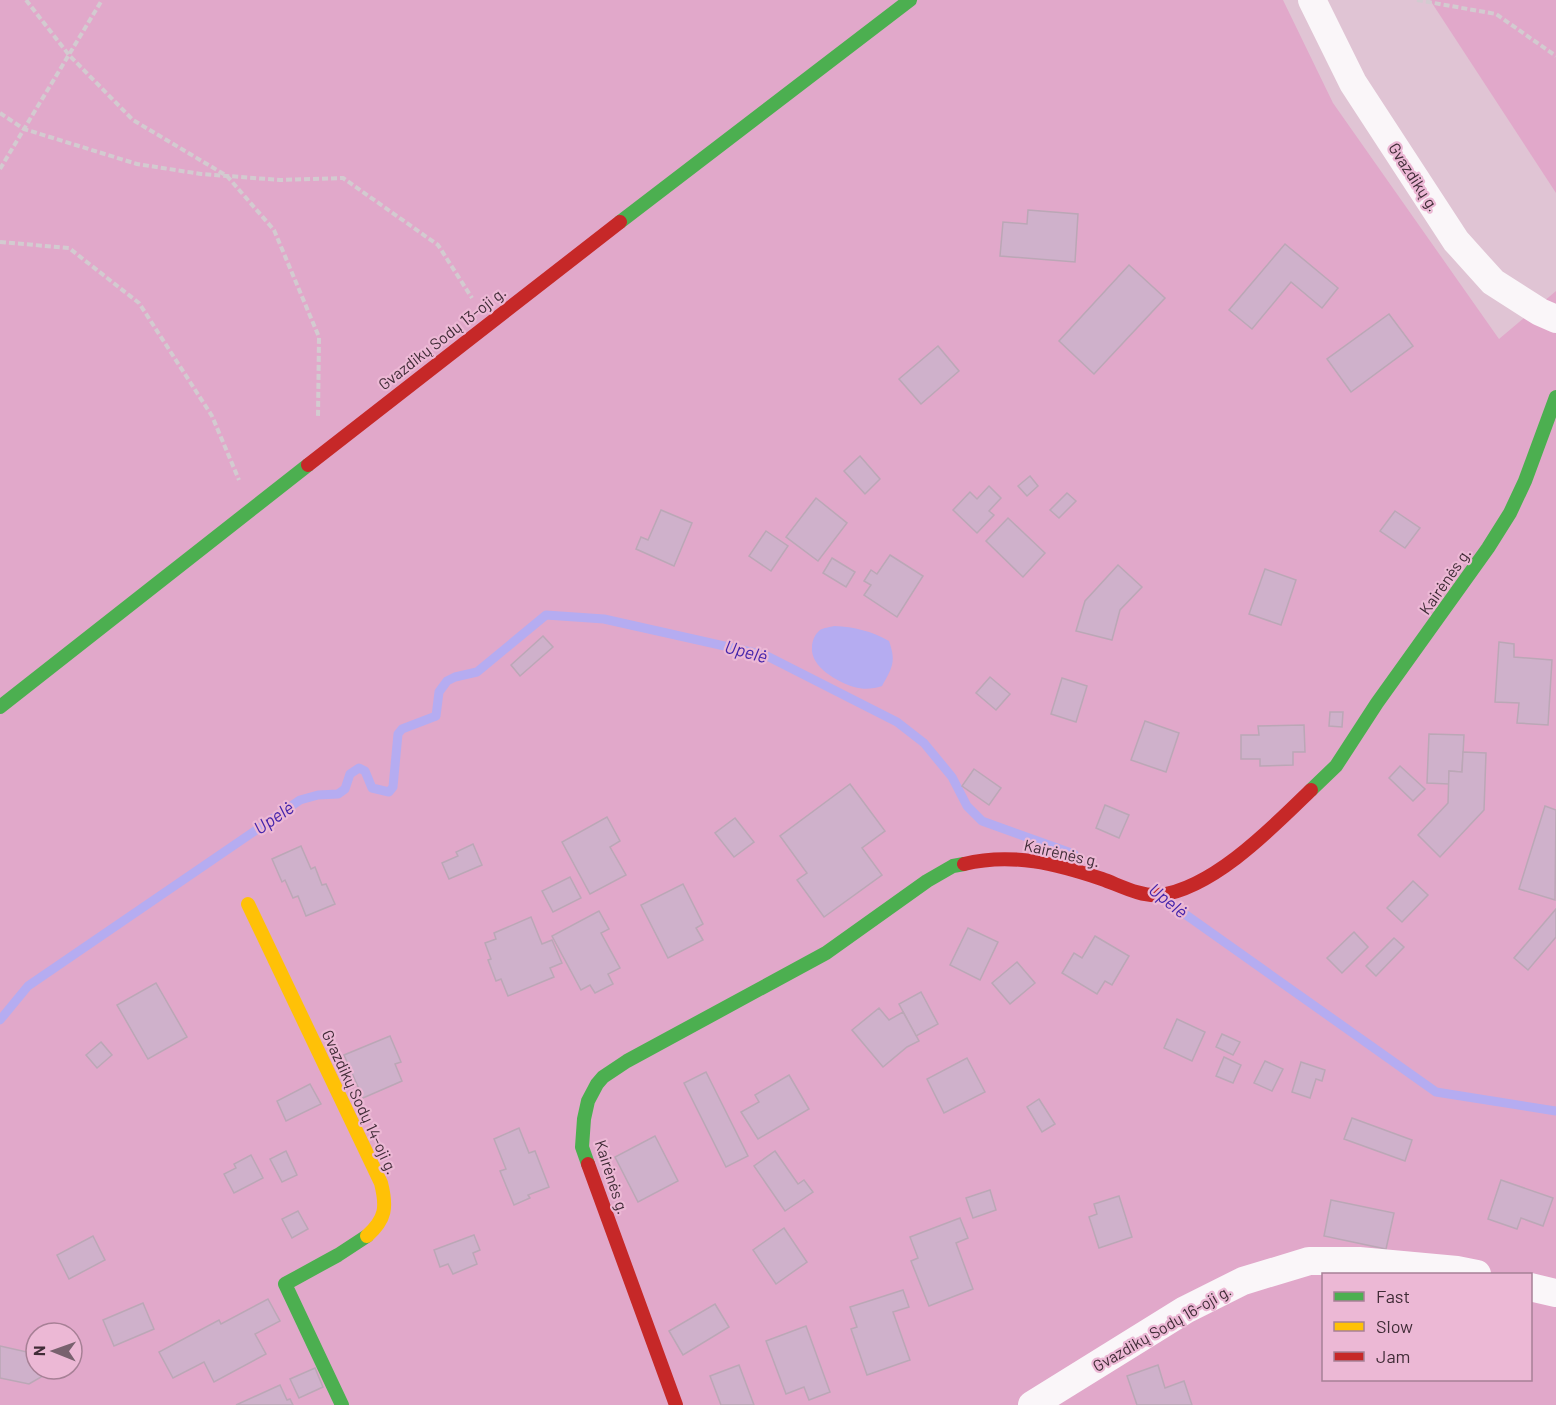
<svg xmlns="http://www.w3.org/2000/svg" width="1556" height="1405" viewBox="0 0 1556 1405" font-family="Barlow,sans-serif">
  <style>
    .green { fill: #e1a8ca; fill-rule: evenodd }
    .water { fill: #b5acf1 }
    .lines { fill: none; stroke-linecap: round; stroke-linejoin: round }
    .stream { stroke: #b5acf1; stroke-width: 9 }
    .building { fill: #cfb1cb; stroke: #bba7b6; stroke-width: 1.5 }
    .path { stroke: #d3cbd0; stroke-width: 4; stroke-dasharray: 6 3; stroke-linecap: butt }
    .street { stroke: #faf6f9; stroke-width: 28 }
    .fast { stroke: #4caf50; stroke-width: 14 }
    .slow { stroke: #ffc107; stroke-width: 14 }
    .jam { stroke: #c62828; stroke-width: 14 }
    .labels { text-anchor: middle; stroke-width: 4.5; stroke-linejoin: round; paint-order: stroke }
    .street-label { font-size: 16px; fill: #402c37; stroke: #ecb8d5 }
    .water-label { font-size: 18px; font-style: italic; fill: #4525ab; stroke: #ecb8d5 }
  </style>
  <rect width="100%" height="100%" fill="#e0c4d4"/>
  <g class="green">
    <path d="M0,0h1283l50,103 166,236 57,-48v1114h-1556zM1324,1274h206v106h-206zM36,1333h36v36h-36z"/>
    <polygon points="1430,0 1556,0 1556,193"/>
  </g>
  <path class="water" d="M834,626c21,1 37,5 55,15 7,20 4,26 -7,45 -9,3 -18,4 -28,1 -16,-5 -44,-20 -42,-40 0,-6 3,-13 8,-17 3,-2 10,-3 14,-4z"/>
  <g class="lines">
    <g class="stream">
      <polyline points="1165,900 1436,1092 1556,1111"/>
      <polyline points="0,1020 28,986 300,800 318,795 338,794 345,789 350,774 359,768 365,771 372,788 389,792 393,787 398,734 402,729 436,716 439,692 447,681 455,677 477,672 546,615 604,619 765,655 897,722 924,743 952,777 967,806 982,821 1074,854"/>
    </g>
  </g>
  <g class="building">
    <polygon points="1028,210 1078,214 1075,262 1000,256 1003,222 1027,224"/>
    <polygon points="1285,244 1338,288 1322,308 1291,282 1252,329 1229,310"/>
    <polygon points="1129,265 1165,298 1094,374 1059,341"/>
    <polygon points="1389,314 1413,346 1351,392 1327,359"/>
    <polygon points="938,346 959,371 921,404 899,379"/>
    <polygon points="860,456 880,479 865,494 844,471"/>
    <polygon points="1030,476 1038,486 1027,496 1018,486"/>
    <polygon points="989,486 1001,498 989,511 994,515 977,533 953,510 970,492 977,499"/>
    <polygon points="1067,493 1076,501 1059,518 1050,510"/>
    <polygon points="816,498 847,523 818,561 786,537"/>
    <polygon points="661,510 692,523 674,566 636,549 641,537 648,540"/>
    <polygon points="1395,511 1420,528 1405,548 1380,531"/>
    <polygon points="1008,518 1045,553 1023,577 986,541"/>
    <polygon points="766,531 788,546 771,571 749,556"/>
    <polygon points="890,555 923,576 897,617 864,595 871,585 864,581 871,570 877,574"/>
    <polygon points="832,558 855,572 846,587 823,573"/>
    <polygon points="1118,565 1142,587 1120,610 1112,640 1076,631 1085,601"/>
    <polygon points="1265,569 1296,580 1281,625 1249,614"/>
    <polygon points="543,636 553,647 520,676 511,665"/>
    <polygon points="1499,642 1514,644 1514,657 1552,660 1548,725 1517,723 1519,703 1495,702"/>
    <polygon points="990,677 1010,694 996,710 976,693"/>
    <polygon points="1062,678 1087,686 1076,722 1051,714"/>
    <polygon points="1330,712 1343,712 1342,727 1329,726"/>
    <polygon points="1145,721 1179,733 1166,772 1131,760"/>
    <polygon points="1304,725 1305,752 1293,752 1293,765 1260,766 1260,759 1241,759 1241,735 1259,735 1258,726"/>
    <polygon points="1429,734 1464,735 1462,772 1449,771 1449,784 1427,783"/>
    <polygon points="1463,752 1486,753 1484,810 1440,857 1418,835 1448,803 1449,771 1462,772"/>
    <polygon points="1400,766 1425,789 1413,801 1389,778"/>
    <polygon points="974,769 1001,788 989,805 962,786"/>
    <polygon points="850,784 885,831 862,848 882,875 824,917 797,880 807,873 780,836"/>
    <polygon points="1105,805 1129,815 1119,838 1096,828"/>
    <polygon points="1545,806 1556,810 1555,900 1519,889"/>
    <polygon points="607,817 620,841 610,847 626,875 590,894 562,842"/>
    <polygon points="735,818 754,842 734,857 715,833"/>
    <polygon points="473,844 482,865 449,879 442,863 458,856 456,852"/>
    <polygon points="301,846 311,869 315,867 322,885 326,884 335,904 306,916 298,896 293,898 285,880 282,882 272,859"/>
    <polygon points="570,877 581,898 553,912 542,891"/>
    <polygon points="1413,881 1428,895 1402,922 1387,908"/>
    <polygon points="683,884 703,924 696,928 703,940 668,958 641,905"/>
    <polygon points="1556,909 1556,937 1528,970 1514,958"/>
    <polygon points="599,911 609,929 601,933 620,968 608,974 613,984 595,993 590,985 581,990 552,936"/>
    <polygon points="531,917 542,944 552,940 562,963 550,968 554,977 508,996 501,979 496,981 488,960 491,959 485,943 496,939 494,933"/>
    <polygon points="968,928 998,942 980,980 950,965"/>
    <polygon points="1354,932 1368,947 1342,973 1327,958"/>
    <polygon points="1095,936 1129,956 1112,985 1105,981 1097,994 1062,973 1074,953 1082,958"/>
    <polygon points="1394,938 1404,947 1376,976 1366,966"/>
    <polygon points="1017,962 1035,983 1010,1004 992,983"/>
    <polygon points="156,983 187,1037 148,1059 117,1005"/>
    <polygon points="921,992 938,1024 916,1036 899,1004"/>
    <polygon points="879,1008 889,1020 903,1012 919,1041 907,1047 883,1067 852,1030"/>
    <polygon points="1177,1019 1205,1032 1192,1061 1164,1048"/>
    <polygon points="1222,1034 1240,1042 1233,1055 1216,1047"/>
    <polygon points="390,1036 401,1062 395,1064 402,1081 363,1098 344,1055"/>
    <polygon points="101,1042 112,1055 97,1068 86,1055"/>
    <polygon points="1224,1057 1241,1065 1233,1083 1216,1076"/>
    <polygon points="967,1058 985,1092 944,1113 927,1079"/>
    <polygon points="1265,1061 1283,1069 1272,1091 1254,1083"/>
    <polygon points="1301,1062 1325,1070 1322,1081 1316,1079 1310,1098 1292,1092"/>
    <polygon points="706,1072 748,1156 726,1167 684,1083"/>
    <polygon points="789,1075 809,1109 758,1139 741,1112 759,1102 755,1095"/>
    <polygon points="310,1084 321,1104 286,1121 277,1101"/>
    <polygon points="1039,1099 1055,1124 1042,1132 1027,1107"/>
    <polygon points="1352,1118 1412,1140 1405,1161 1344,1139"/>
    <polygon points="519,1128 529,1153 535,1151 549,1187 528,1195 530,1198 514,1205 500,1171 506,1169 494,1139"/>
    <polygon points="655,1136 678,1181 638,1202 615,1157"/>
    <polygon points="286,1151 297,1175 282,1182 270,1159"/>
    <polygon points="775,1151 798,1184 804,1180 813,1192 785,1211 754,1166"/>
    <polygon points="251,1155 263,1178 234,1193 224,1174 236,1168 234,1164"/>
    <polygon points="1501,1180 1553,1198 1543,1226 1521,1218 1517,1229 1488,1219"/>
    <polygon points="990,1190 996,1210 973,1218 966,1198"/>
    <polygon points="1119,1196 1132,1237 1099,1248 1089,1217 1097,1214 1094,1204"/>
    <polygon points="1331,1200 1394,1213 1386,1249 1324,1236"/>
    <polygon points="298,1211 308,1229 292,1238 282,1219"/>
    <polygon points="960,1218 968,1238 956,1243 973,1289 929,1306 911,1261 918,1258 910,1237"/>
    <polygon points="784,1228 807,1262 776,1284 753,1250"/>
    <polygon points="474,1235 480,1250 473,1253 477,1264 453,1274 448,1264 440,1267 434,1250"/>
    <polygon points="93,1236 105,1260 69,1279 57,1255"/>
    <polygon points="903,1290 909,1307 893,1312 910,1360 867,1375 851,1329 857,1327 850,1307"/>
    <polygon points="268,1299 280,1321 255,1334 266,1354 214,1382 204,1362 173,1378 159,1352 219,1320 221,1324"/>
    <polygon points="143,1303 154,1329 114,1346 103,1320"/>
    <polygon points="715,1304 729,1327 683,1355 669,1331"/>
    <polygon points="806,1326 830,1392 809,1400 804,1387 786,1394 766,1341"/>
    <polygon points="0,1346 36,1354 36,1369 55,1369 29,1384 0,1378"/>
    <polygon points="739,1365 754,1405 721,1405 710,1376"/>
    <polygon points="1158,1365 1165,1388 1184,1381 1192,1405 1137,1405 1127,1376"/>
    <polygon points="315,1368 323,1387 299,1398 290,1379"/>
    <polygon points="280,1385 287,1400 290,1399 293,1405 236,1405"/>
  </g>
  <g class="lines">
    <g class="path">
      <polyline points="26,0 69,55 133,120 227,176 274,230 319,337 318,417"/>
      <polyline points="1417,0 1496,14 1556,56"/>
      <polyline points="0,113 24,129 102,0"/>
      <polyline points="0,169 24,129 137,164 201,174 280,180 343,178 438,245 472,298"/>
      <polyline points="0,242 69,248 139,303 212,416 239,480"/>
    </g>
    <g class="street">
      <polyline points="1312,0 1353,83 1456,241 1493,282 1540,312 1556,319"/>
      <polyline points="1530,1287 1556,1293"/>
      <polyline points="1032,1405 1185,1310 1243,1281 1309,1261 1359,1261 1457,1270 1477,1274"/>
    </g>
    <g class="fast">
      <polyline points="620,222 910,0"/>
      <polyline points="0,707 308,465"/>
      <polyline points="1311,790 1336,766 1377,703 1488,548 1510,513 1525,481 1556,397"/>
      <polyline points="588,1164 582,1147 584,1119 588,1101 597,1084 603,1077 627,1061 826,953 927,881 953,866 964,864"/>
      <polyline points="342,1405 285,1284 338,1255 367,1236"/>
    </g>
    <path class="slow" d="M248,904l133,279c6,24 5,36 -14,53"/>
    <g class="jam">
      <polyline points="308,465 620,222"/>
      <path d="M964,864c48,-12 93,0 138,15 17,6 39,18 57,16 54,-6 115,-69 152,-105"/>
      <polyline points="588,1164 676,1405"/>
    </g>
  </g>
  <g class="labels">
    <g class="street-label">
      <text transform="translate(1414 177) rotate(57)" y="6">Gvazdikų g.</text>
      <text transform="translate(442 338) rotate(-38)" y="6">Gvazdikų Sodų 13-oji g.</text>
      <text transform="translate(1445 581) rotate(-55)" y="6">Kairėnės g.</text>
      <text transform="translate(1062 853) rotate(13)" y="6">Kairėnės g.</text>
      <text transform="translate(360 1102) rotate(65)" y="6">Gvazdikų Sodų 14-oji g.</text>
      <text transform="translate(612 1177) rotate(72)" y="6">Kairėnės g.</text>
      <text transform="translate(1162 1328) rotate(-30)" y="6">Gvazdikų Sodų 16-oji g.</text>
    </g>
    <g class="water-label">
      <text transform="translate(746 652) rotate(15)" y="6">Upelė</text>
      <text transform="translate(274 818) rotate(-34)" y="6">Upelė</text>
      <text transform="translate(1168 901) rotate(39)" y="6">Upelė</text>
    </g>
  </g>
  <rect x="1322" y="1273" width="210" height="108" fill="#ecb8d5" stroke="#a78096" stroke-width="1.5"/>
  <rect x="1334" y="1292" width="30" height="9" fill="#4caf50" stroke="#a78096" stroke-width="1.5"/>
  <text x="1376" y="1303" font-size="18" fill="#402c37">Fast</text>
  <rect x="1334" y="1322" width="30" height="9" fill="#ffc107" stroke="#a78096" stroke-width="1.5"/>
  <text x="1376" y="1333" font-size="18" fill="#402c37">Slow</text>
  <rect x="1334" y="1352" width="30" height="9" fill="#c62828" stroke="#a78096" stroke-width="1.5"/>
  <text x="1376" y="1363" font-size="18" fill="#402c37">Jam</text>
  <g transform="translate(54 1351) rotate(271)"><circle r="28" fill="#ecb8d5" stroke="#a78096" stroke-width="1.5"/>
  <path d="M0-4.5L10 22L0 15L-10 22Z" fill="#78616e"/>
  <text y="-9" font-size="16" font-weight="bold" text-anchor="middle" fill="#402c37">N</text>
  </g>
</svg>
